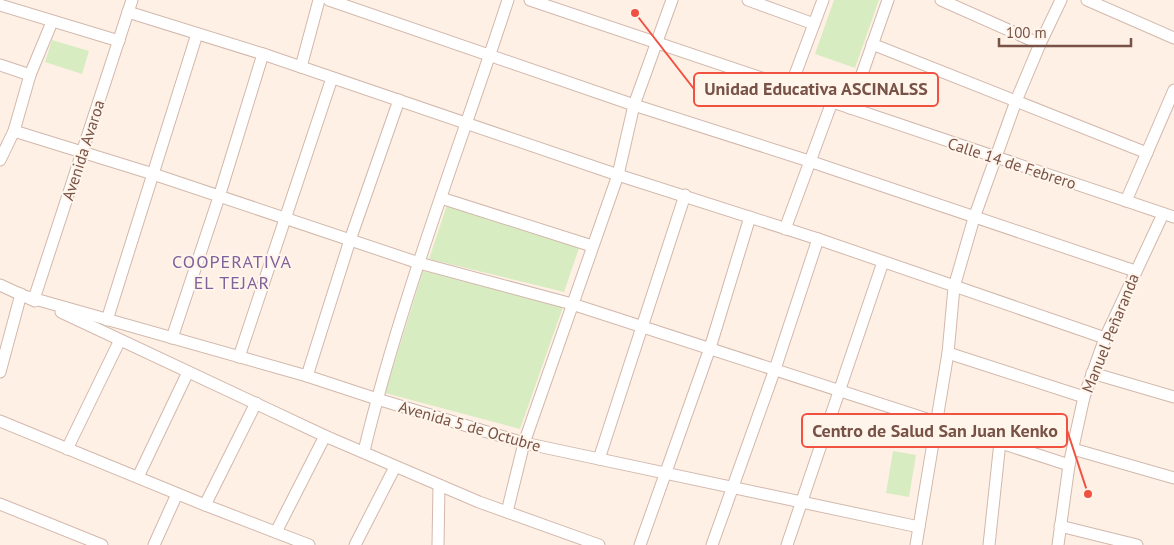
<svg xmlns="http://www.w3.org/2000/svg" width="1174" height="545" viewBox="0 0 1174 545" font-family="'PT Sans',sans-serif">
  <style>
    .green { fill: #d8ecc1 }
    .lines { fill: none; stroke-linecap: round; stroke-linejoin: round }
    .minor-casing { stroke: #d2b8ac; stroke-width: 13 }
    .minor { stroke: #fff; stroke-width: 11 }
    .labels { text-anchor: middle; stroke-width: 4; stroke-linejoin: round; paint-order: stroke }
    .street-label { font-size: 16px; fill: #785247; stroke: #fff5eb }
    .neighbourhood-label { font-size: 18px; letter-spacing: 1px; fill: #81629c; stroke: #fff5eb }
    .leader { fill: none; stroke: #f05141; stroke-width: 2 }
    .callout-dot { fill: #f05141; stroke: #fff5eb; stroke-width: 2 }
    .callout { fill: #fff5eb; stroke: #f05141; stroke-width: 2 }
    .callout-label { font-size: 18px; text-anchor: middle; font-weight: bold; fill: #785247 }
  </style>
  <rect width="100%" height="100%" fill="#fef0e4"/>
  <g class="green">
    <polygon points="834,0 879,0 855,68 815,54"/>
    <polygon points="52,40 89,51 82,74 45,62"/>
    <polygon points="447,205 579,248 564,292 429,259"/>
    <polygon points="423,271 563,307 520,429 385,393"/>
    <polygon points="893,451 916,455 909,497 886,493"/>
  </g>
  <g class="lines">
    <g class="minor-casing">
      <g id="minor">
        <polyline points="329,0 634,105 809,161 1135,271"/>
        <polyline points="530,0 1174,217"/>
        <polyline points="748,0 814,24"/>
        <polyline points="941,0 1040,44"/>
        <polyline points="1087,0 1174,38"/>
        <polyline points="0,5 119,41"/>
        <polyline points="128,12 263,54 618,175 818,239 1105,338"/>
        <polyline points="872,44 1147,153"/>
        <polyline points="0,65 30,75"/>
        <polyline points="301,67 319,0"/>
        <polyline points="790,88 823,0"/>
        <polyline points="850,108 888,0"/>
        <polyline points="14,131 153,174 419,263 572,304 1069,465"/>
        <polyline points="0,160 14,131 30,75 52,22"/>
        <polyline points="441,198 592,246"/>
        <polyline points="1126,201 1174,90"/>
        <polyline points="785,229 832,102"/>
        <polyline points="0,285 35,301"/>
        <polyline points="28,297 307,376 377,399 524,443 919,527"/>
        <polyline points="34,299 132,0"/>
        <polyline points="61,312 325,436 479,502 599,545"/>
        <polyline points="107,320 197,34"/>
        <polyline points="172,338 219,197 263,54"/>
        <polyline points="948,353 1084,397"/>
        <polyline points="239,357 332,78"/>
        <polyline points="0,372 21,294"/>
        <polyline points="1092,373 1174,397"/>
        <polyline points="307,376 350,240 399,100"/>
        <polyline points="0,421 205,505 309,545"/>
        <polyline points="67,449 120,340"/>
        <polyline points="1073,449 1174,478"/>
        <path d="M364,451c37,-153 95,-301 144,-451"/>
        <polyline points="599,459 685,195"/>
        <polyline points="138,477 188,372"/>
        <polyline points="0,504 102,545"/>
        <polyline points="205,505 256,403"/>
        <polyline points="507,512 524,443 618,175 634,105 672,0"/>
        <polyline points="1060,526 1137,545"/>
        <polyline points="276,532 325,436"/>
        <polyline points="154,545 177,494"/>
        <polyline points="355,545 395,467"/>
        <polyline points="438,545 439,485"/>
        <polyline points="640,545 710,348 750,217"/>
        <polyline points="712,545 775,369 818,239"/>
        <polyline points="787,545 883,262"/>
        <polyline points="916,545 948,353 954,287 974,218 1016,101 1040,44 1061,0"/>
        <polyline points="989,545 1000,442"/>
        <polyline points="1058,545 1069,465 1084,397 1105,338 1163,214"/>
      </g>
    </g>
    <use href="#minor" class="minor"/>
  </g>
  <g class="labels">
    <g class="street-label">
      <text transform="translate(83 150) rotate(-72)" y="6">Avenida Avaroa</text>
      <text transform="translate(1012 163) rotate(18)" y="6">Calle 14 de Febrero</text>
      <text transform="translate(1110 333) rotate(-68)" y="6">Manuel Peñaranda</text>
      <text transform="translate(470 426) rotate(16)" y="6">Avenida 5 de Octubre</text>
    </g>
    <g class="neighbourhood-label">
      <text x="232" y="268">COOPERATIVA<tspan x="232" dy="21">EL TEJAR</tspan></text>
    </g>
  </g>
  <path class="leader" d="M635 13L694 89M1088 494L1067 430"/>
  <g class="callout-dot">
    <circle cx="635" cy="13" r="5"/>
    <circle cx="1088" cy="494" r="5"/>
  </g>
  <g class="callout">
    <rect x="694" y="73" width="244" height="33" rx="5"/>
    <rect x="802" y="414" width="265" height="33" rx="5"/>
  </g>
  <g class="callout-label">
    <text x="816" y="95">Unidad Educativa ASCINALSS</text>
    <text x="935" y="437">Centro de Salud San Juan Kenko</text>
  </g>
  <path d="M999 38v8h132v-8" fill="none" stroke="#785247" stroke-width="2.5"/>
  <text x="1006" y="38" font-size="15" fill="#785247" stroke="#fff5eb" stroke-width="4" paint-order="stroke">100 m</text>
</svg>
